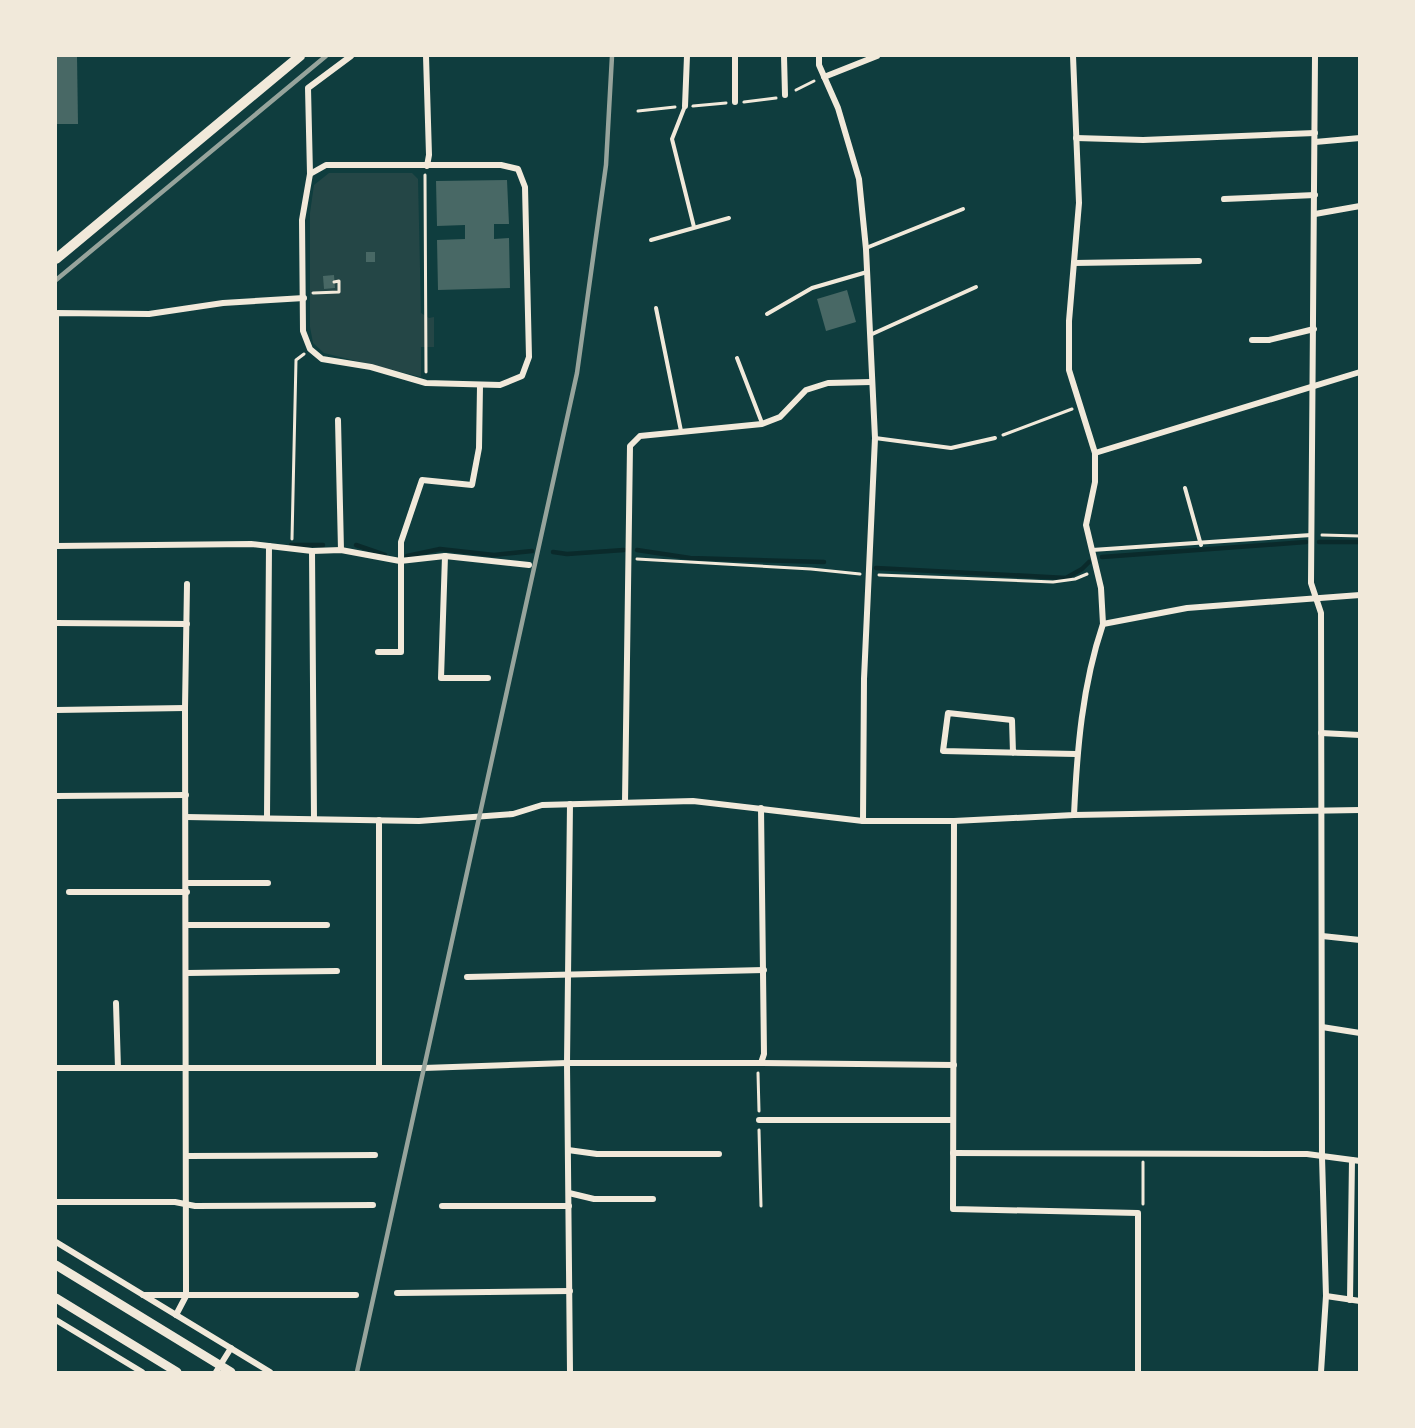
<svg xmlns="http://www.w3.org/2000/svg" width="1415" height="1428" viewBox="0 0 1415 1428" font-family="Roboto,sans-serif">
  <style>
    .green { fill: #244646 }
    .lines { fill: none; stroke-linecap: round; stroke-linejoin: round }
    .stream { stroke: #0a2a2b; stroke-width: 4.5 }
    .building { fill: #486865 }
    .path { stroke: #f1e9da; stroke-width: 3 }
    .service { stroke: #f1e9da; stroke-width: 4 }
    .minor { stroke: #f1e9da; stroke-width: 6 }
    .tertiary { stroke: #f1e9da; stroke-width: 9 }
    .secondary { stroke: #f1e9da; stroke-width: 10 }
    .rail { stroke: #97a49c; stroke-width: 4.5 }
  </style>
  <rect width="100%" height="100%" fill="#0f3d3e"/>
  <polygon class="green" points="329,173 412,173 418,179 421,313 429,318 434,317 434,347 421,347 421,377 324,353 313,343 310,327 310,213 314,185"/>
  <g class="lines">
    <g class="stream">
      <polyline points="1319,542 1360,542"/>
      <polyline points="291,545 323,545"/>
      <polyline points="356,545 385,555"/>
      <polyline points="637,550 690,558 824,562"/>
      <polyline points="553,552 567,554 624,550"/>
      <polyline points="407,556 440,549 494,555 532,551"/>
      <polyline points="1102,557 1306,542"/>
      <polyline points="876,568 1066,578 1082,569 1089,562"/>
    </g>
  </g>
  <g class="building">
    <polygon points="56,56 77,56 78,124 56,124"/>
    <polygon points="507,180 509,224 494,224 494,239 509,238 510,288 438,290 437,240 465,239 465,225 437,226 436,181"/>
    <rect x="366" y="252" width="9" height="10"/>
    <polygon points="334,275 335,288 324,289 323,276"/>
    <polygon points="847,290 856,322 826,331 817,299"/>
  </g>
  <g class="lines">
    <g class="path">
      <polyline points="796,90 814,81"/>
      <polyline points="744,102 776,98"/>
      <polyline points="693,106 726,103"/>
      <polyline points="638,111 675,107"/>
      <polyline points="425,175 426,372"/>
      <polyline points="313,293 339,292 339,281 334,282"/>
      <polyline points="1003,435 1072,409"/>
      <polyline points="1322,535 1360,536"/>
      <polyline points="292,539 296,360 304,354"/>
      <polyline points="637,559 811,569 860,574"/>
      <polyline points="879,575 1053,582 1075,579 1087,574"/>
      <polyline points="758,1073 759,1111"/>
      <polyline points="759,1130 761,1206"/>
      <polyline points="1143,1162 1143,1204"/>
    </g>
    <g class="service">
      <polyline points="685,106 672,139 694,227"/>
      <polyline points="651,240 729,218"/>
      <polyline points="866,248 963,209"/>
      <polyline points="656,308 681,431"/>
      <polyline points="767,314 812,288 867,272"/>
      <polyline points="870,335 976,287"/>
      <polyline points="737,358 762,423"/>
      <polyline points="875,438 951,448 995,438"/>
      <polyline points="1185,488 1201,545"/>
      <polyline points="1092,550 1311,535"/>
    </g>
    <g class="minor">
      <polyline points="426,56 429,155 427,166"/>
      <polyline points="784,56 785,95"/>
      <polyline points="819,56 819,65 838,108 859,179 866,249 875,438 864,679 863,821"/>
      <polyline points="1073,56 1079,203 1069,321 1069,370 1095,453"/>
      <polyline points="1315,56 1311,583 1321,613 1322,1157 1326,1296 1321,1372"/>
      <polyline points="824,77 877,56"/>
      <polyline points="735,102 735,56"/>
      <polyline points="685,106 687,56"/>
      <polyline points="1076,138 1143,140 1315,133"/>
      <polyline points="1315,142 1360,138"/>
      <polygon points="326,165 501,165 518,169 525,187 529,357 522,376 500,385 426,383 371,367 322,359 310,349 303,331 302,220 310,174"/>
      <polyline points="310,174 308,88 351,56"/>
      <polyline points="1224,199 1315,195"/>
      <polyline points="1315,214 1360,206"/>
      <polyline points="1074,263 1199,261"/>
      <polyline points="1252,340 1269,340 1314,329"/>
      <polyline points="338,420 341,550"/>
      <polyline points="56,546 56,313 149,314 223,303 304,298"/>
      <polyline points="56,546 251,544 312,551 341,550 400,561 445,556 529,565"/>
      <polyline points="312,551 314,818"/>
      <polyline points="445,556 441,678 488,678"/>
      <polyline points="56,623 187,624"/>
      <polyline points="1103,624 1101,588 1086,525 1095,482 1095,453 1360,372"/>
      <polyline points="378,652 401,652 401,542 422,480 472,485 479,448 480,386"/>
      <polyline points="56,710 185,708"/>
      <polyline points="1321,733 1360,735"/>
      <polyline points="1013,753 1012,720 948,713 943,751 1076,754"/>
      <polyline points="56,796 186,795"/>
      <polyline points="625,802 630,446 640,436 762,424 780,417 806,390 828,383 871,382"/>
      <polyline points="570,804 567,1063 570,1372"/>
      <polyline points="761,808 764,1054 761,1063"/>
      <polyline points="1074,815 1360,810"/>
      <path d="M186,817l233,4 94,-7 29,-9 151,-4 170,20h91l120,-6c3,-65 8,-129 29,-191l84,-16 173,-13"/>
      <polyline points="267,817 269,546"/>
      <polyline points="379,820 379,1068"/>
      <polyline points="954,821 953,1209 1138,1213 1138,1372"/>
      <polyline points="186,883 268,883"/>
      <polyline points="69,892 187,892"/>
      <polyline points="187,925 327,925"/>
      <polyline points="1322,936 1360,940"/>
      <polyline points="187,973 337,971"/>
      <polyline points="467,977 764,970"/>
      <polyline points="116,1003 118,1068"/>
      <polyline points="1322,1027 1360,1033"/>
      <polyline points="56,1068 424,1068 567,1063 761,1063 954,1065"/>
      <polyline points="759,1120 953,1120"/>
      <polyline points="568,1150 597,1154 719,1154"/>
      <polyline points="953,1153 1307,1154 1360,1161"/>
      <polyline points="187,1156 375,1155"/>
      <polyline points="569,1193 594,1199 653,1199"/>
      <polyline points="56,1202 175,1202 195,1206 373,1205"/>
      <polyline points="442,1206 569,1206"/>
      <polyline points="56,1242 270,1372"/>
      <polyline points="397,1293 570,1291"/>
      <polyline points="143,1295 356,1295"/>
      <polyline points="1326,1296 1360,1301"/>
      <polyline points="1350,1300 1352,1160"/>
      <polyline points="176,1315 186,1296 186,1284 185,708 187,584"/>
      <polyline points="56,1320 142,1372"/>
      <polyline points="216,1372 231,1348"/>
    </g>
    <g class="tertiary">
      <polyline points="56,1265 231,1372"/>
      <polyline points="56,1298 177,1372"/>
    </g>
    <polyline class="secondary" points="56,259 300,56"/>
    <g class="rail">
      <polyline points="56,280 326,56"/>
      <polyline points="357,1372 577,373 606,165 612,56"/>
    </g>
  </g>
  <rect width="1415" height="1428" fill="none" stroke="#f1e9da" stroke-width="114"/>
</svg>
